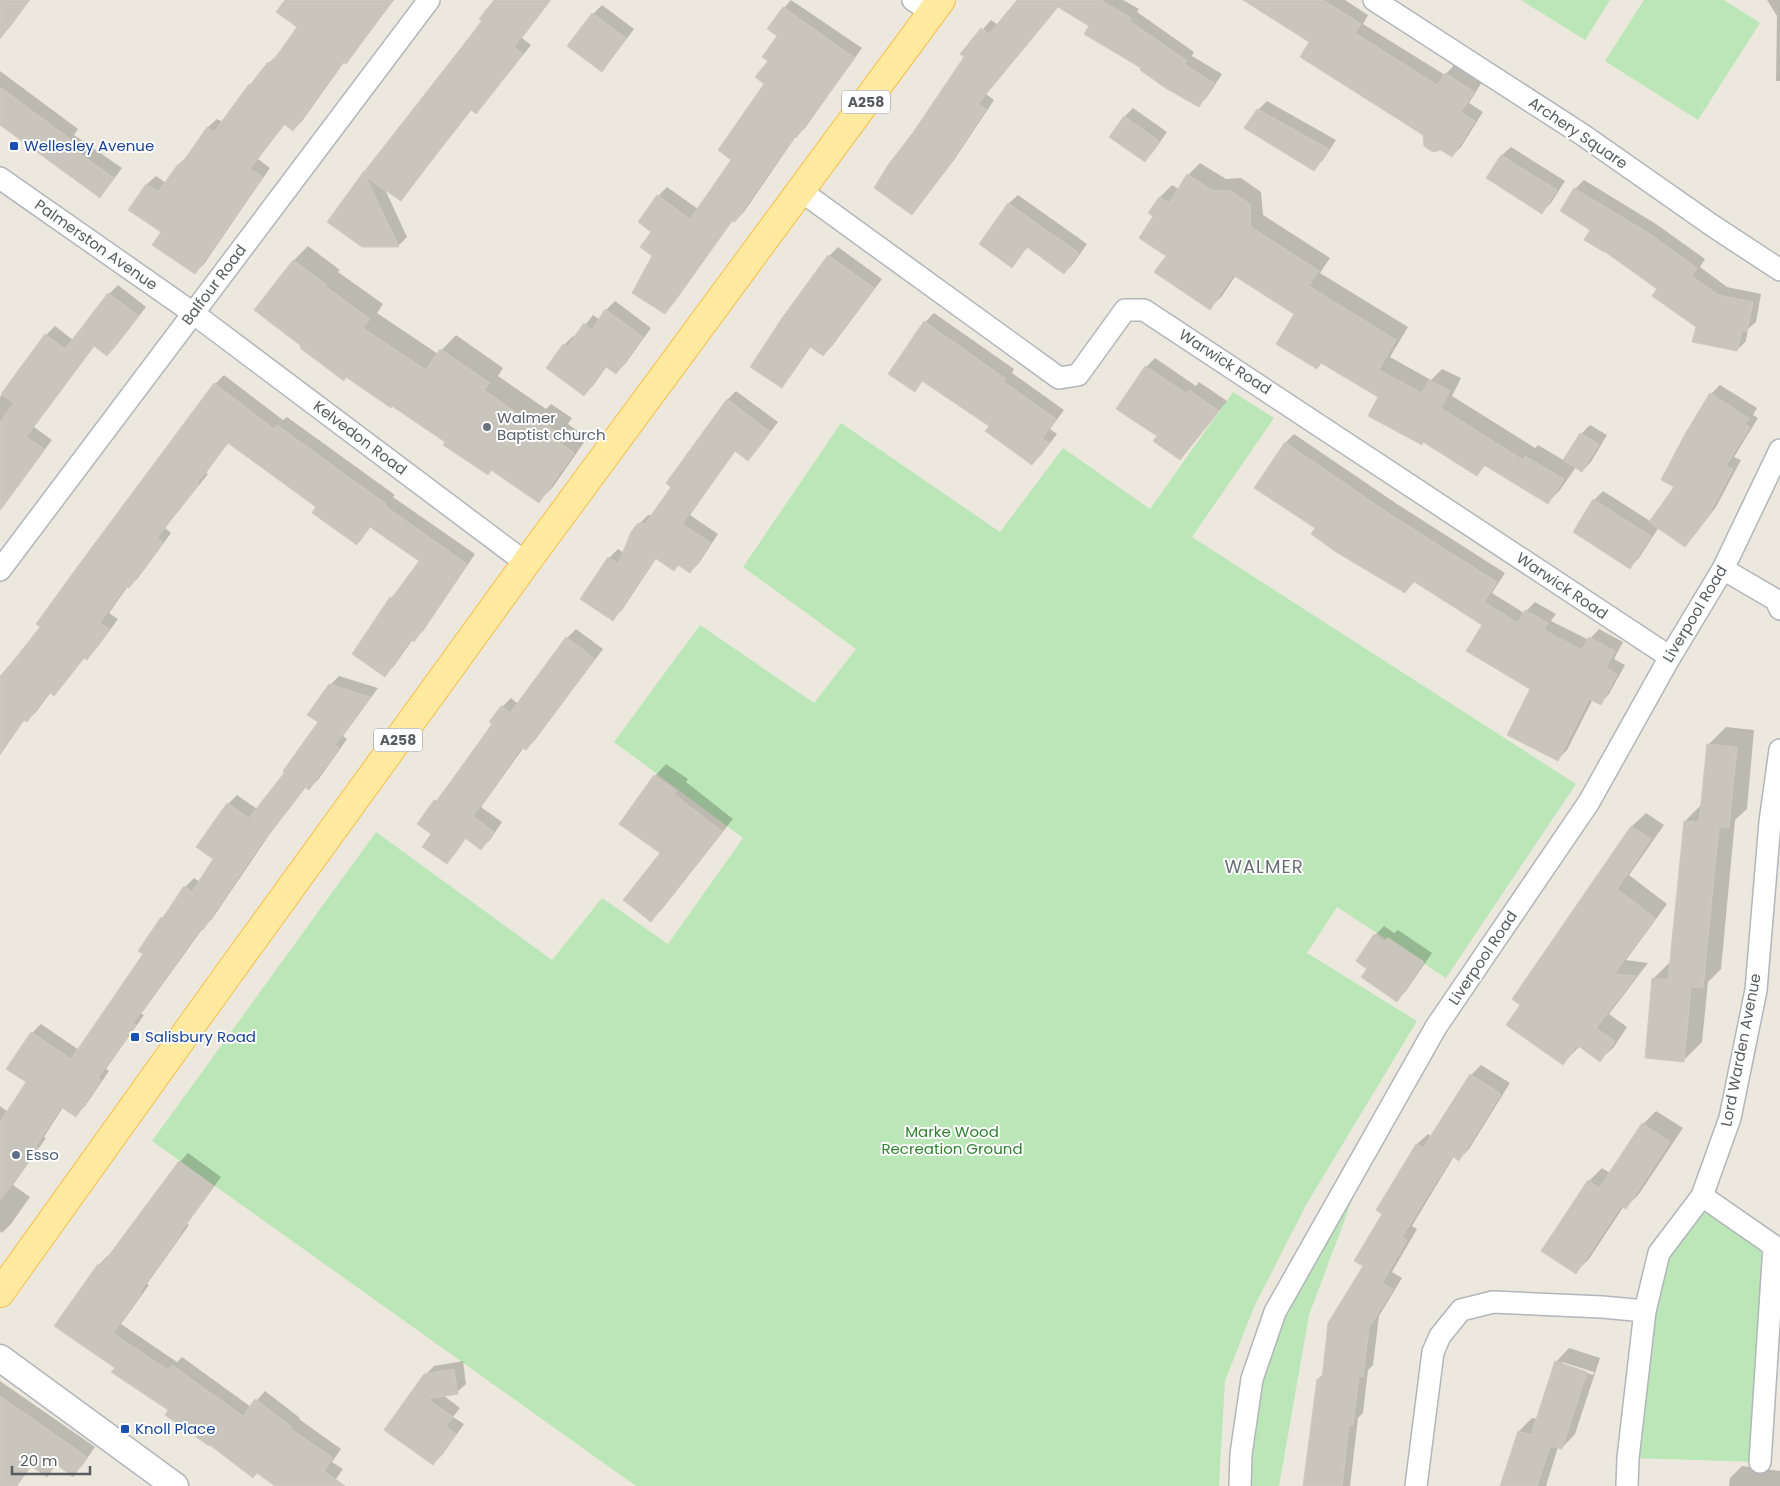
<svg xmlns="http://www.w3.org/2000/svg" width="1780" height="1486" viewBox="0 0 1780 1486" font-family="Poppins,sans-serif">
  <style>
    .green { fill: #bbe6b8 }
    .shadow { fill: #0003; fill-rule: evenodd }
    .building { fill: #c9c5bd; stroke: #d1c9bc }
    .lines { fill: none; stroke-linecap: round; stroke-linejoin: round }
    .minor-casing { stroke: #b2b6bb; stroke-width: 24 }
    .tertiary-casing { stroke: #b2b6bb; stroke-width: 29 }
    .primary-casing { stroke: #fbbe49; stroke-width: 30 }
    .minor { stroke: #fff; stroke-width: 21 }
    .tertiary { stroke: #fff; stroke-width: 26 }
    .primary { stroke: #ffeaa0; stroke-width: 28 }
    .transit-dot { fill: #1a4fb4; stroke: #fff; stroke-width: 2 }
    .worship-dot { fill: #6b7280; stroke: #fff; stroke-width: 2 }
    .service-dot { fill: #5c6f8a; stroke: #fff; stroke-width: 2 }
    .labels { text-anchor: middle; stroke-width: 4; stroke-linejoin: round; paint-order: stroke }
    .shield { fill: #fff; stroke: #8a8d90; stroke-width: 1 }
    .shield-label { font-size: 14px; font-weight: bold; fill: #585c61 }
    .street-label { font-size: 15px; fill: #585c61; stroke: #fff }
    .transit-label { font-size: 15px; fill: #164399; stroke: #fff; text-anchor: start }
    .worship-label { font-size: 15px; fill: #5b616d; stroke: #fff; text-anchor: start }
    .park-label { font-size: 15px; fill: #2e822e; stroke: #fff }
    .service-label { font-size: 15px; fill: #4e5e75; stroke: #fff; text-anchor: start }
    .quarter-label { font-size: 18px; letter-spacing: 1px; fill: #686e73; stroke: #fff }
  </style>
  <rect width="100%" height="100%" fill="#ece8de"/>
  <g class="green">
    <polygon points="1521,0 1610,0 1585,40"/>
    <polygon points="1644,0 1724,0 1760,23 1698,120 1605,61"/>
    <polygon points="1233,392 1274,418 1192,537 1576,784 1446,978 1337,907 1307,953 1417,1021 1306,1205 1254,1307 1225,1381 1219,1486 636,1486 152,1141 376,832 552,960 602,898 668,944 743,838 614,742 700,625 814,703 856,649 743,567 841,423 1000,532 1063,448 1150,509"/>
    <polygon points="1357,1187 1309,1315 1279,1486 1240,1486 1275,1312"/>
    <polygon points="1702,1196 1774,1246 1760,1462 1628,1458 1651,1281"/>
  </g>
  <g class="shadow">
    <polygon points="0,0 30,0 10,27 1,36"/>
    <polygon points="287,0 394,0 354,53 345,61 302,121 293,130 285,124 258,159 270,168 204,264 195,273 163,232 130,210 147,184 156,176 166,183 179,164 188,156 208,127 217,119 223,122 269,63 278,54 299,27"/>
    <polygon points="495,0 551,0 522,38 531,45 485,103 476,112 472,109 409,190 400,199 384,187 407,237 398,246 329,222 484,20"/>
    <polygon points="791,0 862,48 805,128 796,136 744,212 735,221 733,220 674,303 665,312 654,255 653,232 658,196 667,187 698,209 733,159 766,83 770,60 778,36 784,8"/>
    <polygon points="1050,0 1123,0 1139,9 1137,12 1194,52 1192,56 1222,74 1207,97 1199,106 1143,67 1090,26"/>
    <polygon points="1245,0 1345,0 1368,15 1363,24 1445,75 1454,65 1482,82 1469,103 1483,112 1461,147 1452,156 1311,42"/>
    <polygon points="1767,0 1780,0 1780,81 1776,81 1777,16"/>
    <polygon points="602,5 634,29 610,61 601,70 593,14"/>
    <polygon points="991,20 998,25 986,94 994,100 954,160 920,204 912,213 913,135 966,57 962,53"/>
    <polygon points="0,71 78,129 74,135 122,168 108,187 99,196 0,123"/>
    <polygon points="1267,101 1336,140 1323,160 1314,169 1258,110"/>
    <polygon points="1133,108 1167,132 1153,152 1145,161 1124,117"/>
    <polygon points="1511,147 1565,181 1551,203 1542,212 1488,178 1502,155"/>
    <polygon points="1200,163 1226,179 1241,178 1261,192 1263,215 1330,258 1320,273 1408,327 1390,357 1431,380 1442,369 1461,378 1452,396 1535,448 1538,445 1565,461 1581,434 1590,425 1607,435 1591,462 1582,471 1576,467 1560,490 1548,502 1486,465 1477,474 1380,397 1322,362 1317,367 1296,314 1236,275 1222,296 1210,308 1167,255 1155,216 1150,213 1160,197 1172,185 1179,189 1188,175"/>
    <polygon points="1584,180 1656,224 1705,259 1700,267 1727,287 1761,294 1756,322 1748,329 1746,341 1737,350 1697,326 1659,289 1592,229 1575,189"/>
    <polygon points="1018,195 1087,244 1073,264 1064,273 1028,247 1012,266 980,244 1009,203"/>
    <polygon points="308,246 340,270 338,272 383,304 377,313 438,354 456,335 503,368 498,376 546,409 551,404 572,418 568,424 587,438 553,487 539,501 492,469 487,474 447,442 303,346 256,310 294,260"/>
    <polygon points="838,247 882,279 832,346 823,355 811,346 790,377 782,386 783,319 829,256"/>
    <polygon points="118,285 146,307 116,346 107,355 95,345 34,427 52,440 0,511 0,397 46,335 55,326 73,340 109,294"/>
    <polygon points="615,301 651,328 625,364 616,373 607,366 593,386 584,394 564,345 573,336 575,338 593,315 600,320 606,310"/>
    <polygon points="934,313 1014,369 1012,373 1064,410 1050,429 1057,434 1041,455 1032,464 991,426 924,380 915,390 925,322"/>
    <polygon points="1155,358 1196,386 1199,382 1227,401 1188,449 1158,436 1146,367"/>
    <polygon points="224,375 283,420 287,417 395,495 393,497 475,554 423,631 414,640 413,639 394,666 385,675 391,598 400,588 420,561 371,526 356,543 318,506 229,442 206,473 208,474 165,528 171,533 138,578 129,587 128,586 109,613 118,619 96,649 87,659 85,657 63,685 54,694 51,692 36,712 27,721 25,719 0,755 0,676 42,627 135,492 134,491 173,442 215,384"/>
    <polygon points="1720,385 1757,408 1753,415 1758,418 1734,457 1741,460 1716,507 1693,537 1684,546 1659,527 1639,558 1630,567 1594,500 1603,491 1650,521 1675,486 1711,394"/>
    <polygon points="736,391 778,422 757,450 748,459 736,450 690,515 718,534 699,563 690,572 679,564 674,569 657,557 622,610 613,619 609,558 618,549 624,553 639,524 648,515 653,515 727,400"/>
    <polygon points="1294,434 1397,504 1505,573 1492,593 1524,613 1535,602 1556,614 1551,621 1589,640 1599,629 1623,642 1614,659 1625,665 1609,694 1601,703 1593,699 1567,750 1558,759 1531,689 1484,625 1415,581 1405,592 1317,527 1286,442"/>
    <polygon points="576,629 603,649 535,740 526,749 524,747 481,807 502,822 490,840 481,848 466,838 455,854 447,863 432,834 419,824 493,724 491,722 502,707 511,698 518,704 567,638"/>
    <polygon points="339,676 378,688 343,736 347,739 318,780 309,788 306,787 269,835 212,919 203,928 141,1014 144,1015 106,1069 109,1071 85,1106 76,1115 63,1107 44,1137 46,1138 13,1185 30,1197 11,1224 2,1233 0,1231 0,1106 8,1112 27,1082 32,1033 41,1024 79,1050 145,954 162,918 169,911 185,887 194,878 200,882 215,859 228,804 237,795 257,809 286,772 319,722 330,685"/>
    <polygon points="1726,727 1754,730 1747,809 1735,820 1721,969 1708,982 1702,1042 1684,1060 1654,978 1671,961 1685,821 1702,804 1708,745"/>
    <polygon points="666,764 688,779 686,782 733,819 663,908 651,920 661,852 655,776"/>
    <polygon points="1646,813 1664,825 1629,875 1667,904 1626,960 1648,963 1609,1014 1627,1027 1614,1047 1600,1060 1580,1046 1563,1063 1522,1004 1513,998 1632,826"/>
    <polygon points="1384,926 1394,933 1398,930 1432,953 1406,991 1397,1000 1369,969 1375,935"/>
    <polygon points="1481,1065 1510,1083 1469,1149 1459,1159 1454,1156 1412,1226 1417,1229 1392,1272 1402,1278 1379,1316 1373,1365 1368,1370 1363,1413 1358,1418 1350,1486 1304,1486 1318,1379 1324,1373 1384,1214 1377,1210 1417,1144 1428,1134 1432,1137 1471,1075"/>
    <polygon points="1656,1111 1683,1128 1639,1194 1626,1207 1624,1206 1589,1259 1576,1272 1589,1181 1602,1168 1610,1173 1643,1124"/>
    <polygon points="188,1153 221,1177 187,1224 189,1225 147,1284 149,1285 121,1324 177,1362 182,1357 251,1407 265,1391 300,1418 299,1419 341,1449 332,1462 343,1469 331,1486 277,1486 170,1410 117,1368 99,1265 107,1256 109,1257 180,1162"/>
    <path d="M1569,1348l31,10 -25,76 -13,14 -4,-1 -12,39h-45l18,-55 13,-13 5,1 19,-57zM1562,1362l32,10 -1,3 -31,-10z"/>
    <polygon points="463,1361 466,1384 457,1392 443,1395 460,1408 453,1417 464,1424 442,1455 433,1464 385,1430 425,1375 434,1366"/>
    <polygon points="0,1381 95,1447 82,1466 73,1475 58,1464 47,1475 32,1465 17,1486 0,1486"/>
    <polygon points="1742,1466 1780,1471 1780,1486 1729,1486 1730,1478"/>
  </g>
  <g class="building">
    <polygon points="0,0 29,0 0,39"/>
    <polygon points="285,0 393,0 346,64 343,62 293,131 284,124 250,169 263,177 195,274 152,245 161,232 128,210 146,184 158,192 178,164 180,166 207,127 214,132 249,84 250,85 268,62 271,64 297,27 276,12"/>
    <polygon points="494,0 550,0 514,47 523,54 476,114 470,109 401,201 366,177 399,247 362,247 327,222 364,171 364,172 482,21 479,19"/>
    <polygon points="1017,0 1101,0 1131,18 1130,21 1187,61 1184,64 1214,83 1199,107 1167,89 1140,70 1141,68 1084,34 1089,26 1058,7 978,104 986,109 946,170 912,215 874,188 888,165 912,134 964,57 960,54 981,28 989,34"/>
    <polygon points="1243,0 1323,0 1361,24 1355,33 1437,85 1445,73 1474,92 1461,112 1475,121 1452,157 1441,150 1433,152 1424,146 1423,135 1300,57 1309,42"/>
    <polygon points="783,7 855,58 796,138 794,137 735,222 732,221 665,314 632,293 652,256 640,247 651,232 638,222 657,195 690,219 731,160 718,150 764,84 755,77 768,61 762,57 777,36 767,29"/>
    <polygon points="592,13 626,38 602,72 567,46"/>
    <polygon points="0,87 70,139 66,144 114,178 100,198 0,125"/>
    <polygon points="1257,109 1329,149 1314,171 1244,128"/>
    <polygon points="1124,116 1159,141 1145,162 1109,137"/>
    <polygon points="1501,155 1557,190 1542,214 1486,178"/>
    <polygon points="1187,174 1213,191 1229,190 1250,204 1251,227 1319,271 1309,286 1396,340 1379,370 1422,393 1429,380 1450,391 1441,408 1523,460 1525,456 1564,479 1548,504 1484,465 1477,476 1423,442 1422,445 1368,416 1378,397 1321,363 1317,369 1276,344 1294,314 1233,275 1210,310 1154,272 1166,256 1139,238 1153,216 1148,213 1159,197 1169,203"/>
    <polygon points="1574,188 1647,232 1697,268 1692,276 1718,295 1753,302 1747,332 1742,331 1737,351 1692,342 1696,327 1652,296 1657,289 1604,251 1604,252 1584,240 1590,230 1560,211"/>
    <polygon points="1008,203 1079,253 1064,274 1027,247 1012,268 979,244"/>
    <polygon points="828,255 874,288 823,356 809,346 782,388 750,367 782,318"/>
    <polygon points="293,260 327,285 325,286 370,319 363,328 426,370 440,349 490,383 484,390 532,424 536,418 559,433 555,439 574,453 539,503 491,470 488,475 443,445 445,442 392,406 391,408 346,377 344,381 300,348 301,346 254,310"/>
    <polygon points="108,293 139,316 107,356 94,346 26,437 44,449 0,510 0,422 14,403 1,394 45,334 65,349"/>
    <polygon points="605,309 643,337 616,374 606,367 584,396 546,368 563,344 567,347 584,323 592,330"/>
    <polygon points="924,321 1006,379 1004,382 1056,419 1042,438 1049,443 1032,465 985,431 989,426 922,381 915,392 888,374"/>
    <polygon points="1145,366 1187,394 1189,390 1219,411 1180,460 1153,441 1157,436 1116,409"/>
    <polygon points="214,383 274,429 277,425 386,504 385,506 467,564 414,642 411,639 385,677 352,654 390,597 392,598 419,561 370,527 357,545 312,513 316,507 228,443 197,483 199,484 157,538 163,542 129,588 126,586 100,623 109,629 87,660 84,658 54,696 49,692 27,722 24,720 0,753 0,678 40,627 36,624 78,566"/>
    <polygon points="1710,393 1749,418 1745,424 1750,427 1726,466 1733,469 1707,518 1685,547 1649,522 1674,487 1661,480 1685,434"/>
    <polygon points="727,399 770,432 748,461 735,451 682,524 711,543 690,573 678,565 674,571 655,558 613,621 580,599 608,557 618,564 631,532 638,523 645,524 671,487 666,483"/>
    <polygon points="1580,433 1599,444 1582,472 1563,460"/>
    <polygon points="1285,442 1388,513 1497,582 1484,602 1518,623 1525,610 1548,623 1544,630 1582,650 1589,637 1615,651 1606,668 1617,674 1601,705 1589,699 1558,761 1507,735 1530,689 1466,651 1482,625 1413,581 1405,593 1336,552 1311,534 1315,528 1254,488"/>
    <polygon points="1593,499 1651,536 1630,569 1573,532"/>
    <polygon points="566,637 595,659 526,750 522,747 473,816 494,832 481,850 465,838 447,864 422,847 431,834 417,824 434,800 437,801 492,724 489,722 501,706 510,713"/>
    <polygon points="329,684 370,697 335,745 339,748 309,790 305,787 260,845 203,930 201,928 133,1023 136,1025 98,1078 101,1080 76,1117 61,1107 36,1146 38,1148 0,1201 0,1122 26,1082 6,1069 31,1032 71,1059 143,954 138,951 161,917 162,919 184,886 192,892 213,859 196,847 227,803 249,818 284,773 283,771 318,722 307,715"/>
    <polygon points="1707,744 1737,747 1729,828 1719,827 1703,988 1691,987 1684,1062 1645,1058 1652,978 1668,980 1684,821 1699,822"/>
    <polygon points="654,775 677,791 674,794 722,831 651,922 623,900 660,853 619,824"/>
    <polygon points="1631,826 1651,839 1617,889 1655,918 1614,974 1636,976 1596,1028 1615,1041 1600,1062 1577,1045 1563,1065 1506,1025 1520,1005 1512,999"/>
    <polygon points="1374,934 1385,942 1388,938 1424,962 1397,1002 1361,977 1367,969 1356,961"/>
    <polygon points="1470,1074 1501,1094 1459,1161 1452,1156 1402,1237 1407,1240 1382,1283 1393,1289 1369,1328 1363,1377 1359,1376 1353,1425 1349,1425 1342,1486 1303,1486 1317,1379 1322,1379 1328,1323 1363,1266 1354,1261 1382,1214 1376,1210 1416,1144 1423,1148"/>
    <polygon points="1642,1123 1670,1142 1626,1209 1621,1206 1576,1274 1541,1251 1588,1180 1599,1188"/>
    <polygon points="179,1161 213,1186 180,1233 181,1234 139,1293 141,1294 113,1333 168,1370 172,1365 243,1416 255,1399 292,1427 291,1429 333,1458 324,1471 345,1486 275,1486 257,1473 253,1478 210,1445 209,1446 165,1415 168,1410 111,1372 115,1368 54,1326 98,1264 101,1266"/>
    <polygon points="1555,1361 1587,1372 1562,1449 1550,1446 1537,1486 1500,1486 1518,1431 1531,1435"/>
    <polygon points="454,1369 458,1394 427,1399 453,1417 446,1426 456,1434 433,1465 384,1430 424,1374"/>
    <polygon points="0,1396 87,1457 73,1477 56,1464 47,1477 31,1466 16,1486 0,1486"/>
  </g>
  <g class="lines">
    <g class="minor-casing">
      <g id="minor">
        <polyline points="913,0 931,12"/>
        <polyline points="1374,0 1583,135 1713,226 1780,270"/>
        <polyline points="0,178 193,313 526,563"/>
        <polyline points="801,191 1059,378 1078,375 1125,310 1144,310 1670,657"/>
        <polyline points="1723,569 1776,600 1780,609"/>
        <polyline points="0,570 429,0"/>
        <polyline points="1702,1196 1774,1246 1760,1462"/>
        <polyline points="1240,1486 1241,1454 1252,1379 1275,1312 1436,1027 1589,802 1670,657 1723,569 1780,450"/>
        <polyline points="1416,1486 1433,1352 1440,1336 1461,1310 1493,1302 1602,1307 1645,1311"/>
        <polyline points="1627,1486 1628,1458 1645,1311 1659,1253 1702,1196 1730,1118 1756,990 1770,822 1780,750"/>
      </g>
    </g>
    <g class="tertiary-casing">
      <polyline id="tertiary" points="0,1358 175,1486"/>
    </g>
    <g class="primary-casing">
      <polyline id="primary" points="0,1293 224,980 526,563 941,0"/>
    </g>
    <use href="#minor" class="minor"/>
    <use href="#tertiary" class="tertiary"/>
    <use href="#primary" class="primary"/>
  </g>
  <g class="transit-dot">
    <rect x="9" y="141" width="10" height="10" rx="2.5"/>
    <rect x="130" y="1032" width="10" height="10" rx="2.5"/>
    <rect x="120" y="1424" width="10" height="10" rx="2.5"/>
  </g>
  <circle class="worship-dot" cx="487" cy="427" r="5"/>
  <circle class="service-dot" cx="16" cy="1155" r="5"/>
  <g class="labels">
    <g class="shield">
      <rect x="842" y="90.5" width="48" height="23" rx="4"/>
      <rect x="374" y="728.5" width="48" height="23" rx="4"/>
    </g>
    <g class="shield-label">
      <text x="866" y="107">A258</text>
      <text x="398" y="745">A258</text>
    </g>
    <g class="street-label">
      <text transform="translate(1578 133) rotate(34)" y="5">Archery Square</text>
      <text transform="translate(96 245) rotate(35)" y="5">Palmerston Avenue</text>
      <text transform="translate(214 285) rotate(-53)" y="5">Balfour Road</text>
      <text transform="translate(1225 362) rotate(33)" y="5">Warwick Road</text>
      <text transform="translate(360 438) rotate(37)" y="5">Kelvedon Road</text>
      <text transform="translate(1562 586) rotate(34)" y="5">Warwick Road</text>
      <text transform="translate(1695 614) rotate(-59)" y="5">Liverpool Road</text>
      <text transform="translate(1483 958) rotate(-56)" y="5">Liverpool Road</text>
      <text transform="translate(1741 1050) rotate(-79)" y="5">Lord Warden Avenue</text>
    </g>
    <g class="transit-label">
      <text x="24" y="151">Wellesley Avenue</text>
      <text x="145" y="1042">Salisbury Road</text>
      <text x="135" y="1434">Knoll Place</text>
    </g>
    <g class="worship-label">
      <text x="497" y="423">Walmer<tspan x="497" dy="17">Baptist church</tspan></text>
    </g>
    <g class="park-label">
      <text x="952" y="1137">Marke Wood<tspan x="952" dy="17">Recreation Ground</tspan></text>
    </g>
    <g class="service-label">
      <text x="26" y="1160">Esso</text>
    </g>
    <g class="quarter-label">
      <text x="1264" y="873">WALMER</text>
    </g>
  </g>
  <path d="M12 1466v8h78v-8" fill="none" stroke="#585c61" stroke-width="2.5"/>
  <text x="20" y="1466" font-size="15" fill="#585c61" stroke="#ffffff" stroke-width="4" paint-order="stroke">20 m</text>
</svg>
